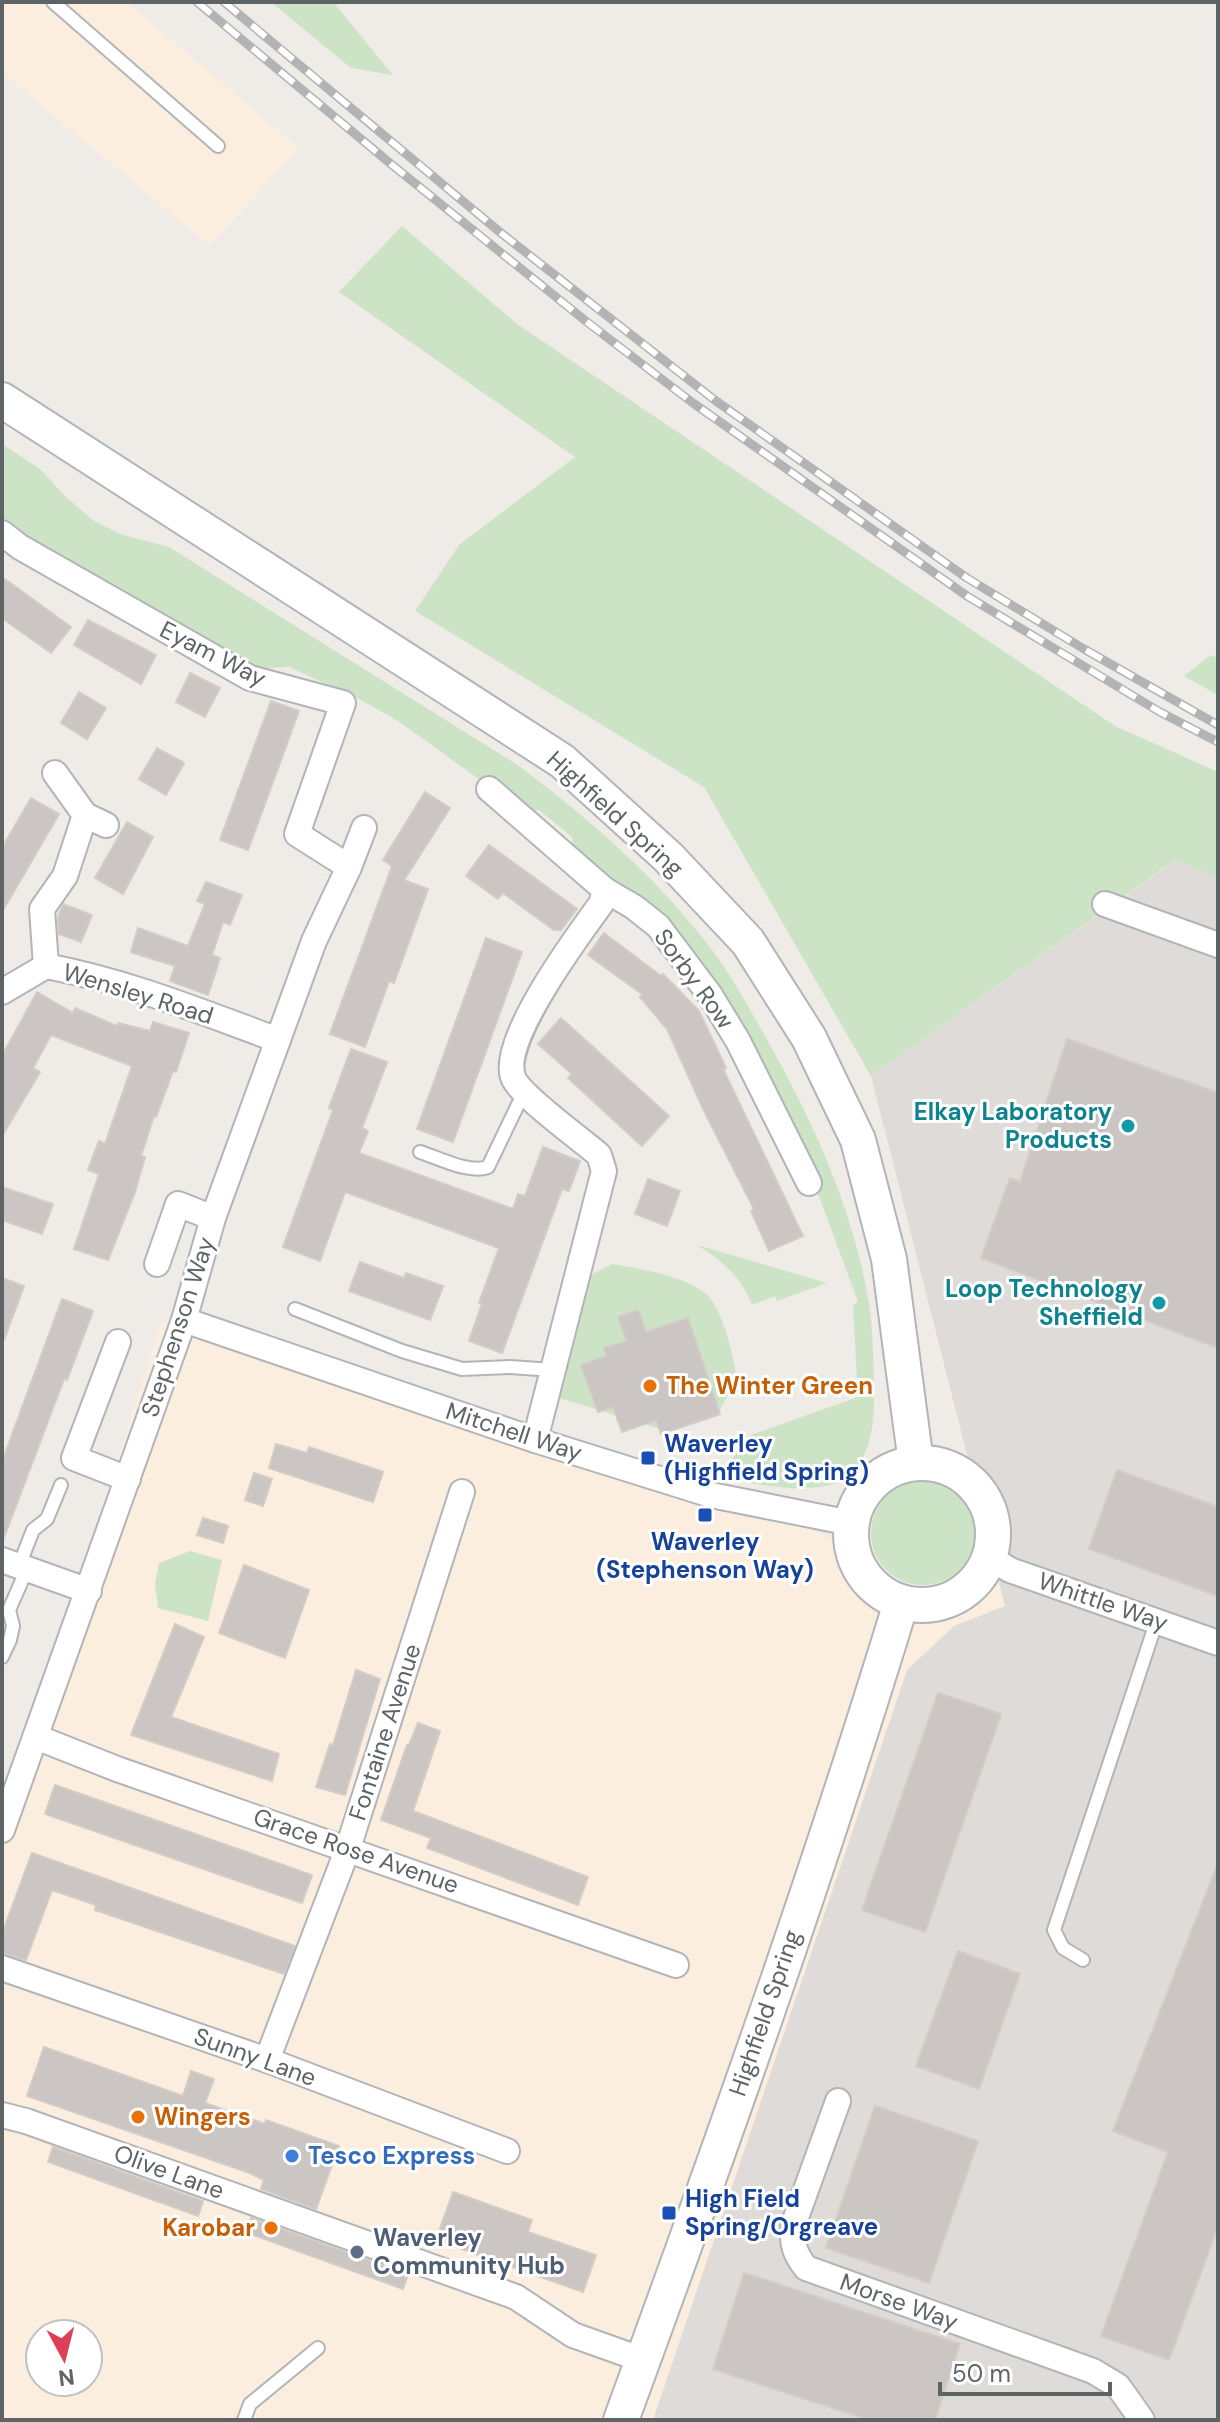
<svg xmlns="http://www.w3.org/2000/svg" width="1220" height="2422" viewBox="0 0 1220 2422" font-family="'DM Sans',sans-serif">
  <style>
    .commercial { fill: #fceedf; fill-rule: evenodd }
    .industrial { fill: #dedbd9 }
    .green { fill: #cce4c5 }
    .building { fill: #cbc6c3; stroke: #d3ccc5; stroke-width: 2 }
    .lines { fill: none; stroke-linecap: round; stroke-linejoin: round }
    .lane-casing { stroke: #b2b5b8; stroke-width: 16 }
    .street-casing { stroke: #b2b5b8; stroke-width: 28 }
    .secondary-casing { stroke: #b1b5b8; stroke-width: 38 }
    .lane { stroke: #fff; stroke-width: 12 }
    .street { stroke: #fff; stroke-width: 24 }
    .secondary { stroke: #fff; stroke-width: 34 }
    .rail-casing { stroke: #b2b3b4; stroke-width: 9 }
    .rail { stroke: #fff; stroke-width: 6; stroke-dasharray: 18; stroke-linecap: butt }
    .culture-dot { fill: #0f9aa8; stroke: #fff; stroke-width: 3 }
    .food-dot { fill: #e8710a; stroke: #fff; stroke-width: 3 }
    .transit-dot { fill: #1a4fb4; stroke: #fff; stroke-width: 3 }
    .shop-dot { fill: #3f7fe0; stroke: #fff; stroke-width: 3 }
    .service-dot { fill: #5c6f8a; stroke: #fff; stroke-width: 3 }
    .labels { text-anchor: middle; stroke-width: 6; stroke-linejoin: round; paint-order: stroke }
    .street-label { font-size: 24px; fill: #5e6366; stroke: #fff }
    .culture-label { font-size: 24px; font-weight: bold; fill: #0d838f; stroke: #fff; text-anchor: end }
    .food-label { font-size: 24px; font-weight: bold; fill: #c56008; stroke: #fff; text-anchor: start }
    .transit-label { font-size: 24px; font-weight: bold; fill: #164399; stroke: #fff; text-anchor: start }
    .shop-label { font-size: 24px; font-weight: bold; fill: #366cbe; stroke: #fff; text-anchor: start }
    .service-label { font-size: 24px; font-weight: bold; fill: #4e5e75; stroke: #fff; text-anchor: start }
  </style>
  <rect width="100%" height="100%" fill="#efebe7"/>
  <g class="commercial">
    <polygon points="2,2 127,2 299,148 210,246 2,73"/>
    <path d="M1218,830v1590h-1216v-601l160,-499 660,214 22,14 35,31 31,13 25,5 46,-5 16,-11 -126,-505zM40,2334h48v48h-48z"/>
  </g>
  <polygon class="industrial" points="1176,860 1218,878 1218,2420 653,2420 907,1670 954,1626 1005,1606 871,1076"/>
  <g class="green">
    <polygon points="271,2 333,2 393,75 351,68"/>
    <polygon points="402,226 517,324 1115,726 1218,772 1218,878 1175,860 871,1076 704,787 415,611 459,545 575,457 339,292"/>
    <path d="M2,444l38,25 25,27 28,24 27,14 49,13 347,217c70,52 136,109 190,178 25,31 44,68 64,103 45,80 84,167 99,259 4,26 4,52 5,78 1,32 0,82 -33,99 -30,15 -89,3 -120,-4l18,-29 -2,-8 121,-43 -5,-92 5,-3 -72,-195 -57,-99 -85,-106 -70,-51 -2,-14 -33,-27 -13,3 -128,-92 -37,-21 -72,-33 -43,2 -151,-82 -93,-69z"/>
    <polygon points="1211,655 1218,658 1218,695 1184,676"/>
    <path d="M697,1245l130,38 -50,18 -2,-5 -23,9c-11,-28 -29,-44 -55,-60z"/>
    <path d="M612,1264c29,5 64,10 89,26 22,13 32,66 36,90l-21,36 -49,15 -111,-34 35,-122z"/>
    <circle cx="923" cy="1533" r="52"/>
    <polygon points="190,1551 222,1560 208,1621 158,1608 155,1584 159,1563"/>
  </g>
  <g class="building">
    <polygon points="2,577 71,627 51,653 2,618"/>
    <polygon points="88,620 156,655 141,684 74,645"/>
    <polygon points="190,673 220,688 205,717 176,702"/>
    <polygon points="79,692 106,708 87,739 61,723"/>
    <polygon points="271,701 299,711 248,850 220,840"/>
    <polygon points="157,748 184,763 166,795 139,779"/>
    <polygon points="425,792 450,808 404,880 428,889 394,983 389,981 365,1047 330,1034 392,866 383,860"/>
    <polygon points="31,798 59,814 2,912 2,848"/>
    <polygon points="127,822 153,837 123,894 95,878"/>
    <polygon points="489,845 577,909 561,930 554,930 503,893 498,899 466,876"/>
    <polygon points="206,882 242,895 230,925 223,922 212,955 220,958 208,995 170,981 175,966 131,952 138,928 188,946 205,904 197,901"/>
    <polygon points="63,904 92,915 81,942 59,934 58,918"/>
    <polygon points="604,933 661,976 663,974 699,1011 726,1068 723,1069 803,1236 769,1251 751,1211 754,1209 751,1203 705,1113 667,1029 640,997 642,994 588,955"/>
    <polygon points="486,938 522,952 453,1142 417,1129"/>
    <polygon points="37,992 73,1013 75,1008 117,1026 118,1023 150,1031 153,1022 189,1033 176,1072 173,1071 156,1117 154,1116 141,1156 145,1157 135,1192 108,1260 74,1249 99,1174 88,1170 99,1141 105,1144 132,1066 51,1035 33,1068 40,1072 2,1136 2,1056"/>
    <polygon points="561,1018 669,1116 642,1146 568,1078 572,1074 538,1044"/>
    <polygon points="1067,1039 1218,1093 1218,1348 981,1258 1010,1178 1020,1182"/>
    <polygon points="351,1049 387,1062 362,1128 368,1131 359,1153 513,1209 518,1194 525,1196 543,1147 580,1161 569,1191 562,1189 502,1353 469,1341 482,1304 479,1303 499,1248 345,1192 320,1261 283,1247 333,1110 329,1108"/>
    <polygon points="648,1179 680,1191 667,1226 635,1214"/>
    <polygon points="2,1187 53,1204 42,1234 2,1220"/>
    <polygon points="360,1262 404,1278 406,1273 443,1286 430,1320 349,1291"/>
    <polygon points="2,1278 24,1286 4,1340 2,1340"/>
    <polygon points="62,1299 93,1311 67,1380 64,1379 2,1543 2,1462"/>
    <polygon points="638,1310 646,1332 688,1318 720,1414 661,1434 656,1420 622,1432 613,1407 598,1412 581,1365 607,1356 604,1348 627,1341 618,1317"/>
    <polygon points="276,1444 307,1453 309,1447 383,1472 373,1502 269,1468"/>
    <polygon points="1117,1470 1218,1507 1218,1596 1089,1549"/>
    <polygon points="254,1473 272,1479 263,1506 245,1500"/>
    <polygon points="203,1518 228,1526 223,1543 197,1535"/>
    <polygon points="244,1565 309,1590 285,1658 219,1633"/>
    <polygon points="175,1624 204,1637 171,1717 279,1754 272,1781 131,1735"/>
    <polygon points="356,1670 380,1679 345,1795 316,1787 330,1744 333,1745"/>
    <polygon points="938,1693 1001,1714 925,1932 862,1910"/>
    <polygon points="418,1723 440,1731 413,1811 588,1877 578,1905 427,1848 431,1838 381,1820 407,1745 409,1745"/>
    <polygon points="55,1785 312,1875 302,1903 45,1814"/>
    <polygon points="32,1853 295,1946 284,1974 95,1910 96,1905 52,1890 26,1960 2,1953 2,1934"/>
    <polygon points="1217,1866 1218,2226 1169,2360 1101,2336 1168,2152 1113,2131"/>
    <polygon points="958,1951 1020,1974 979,2089 916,2066"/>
    <polygon points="44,2047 183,2096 191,2071 214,2079 205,2103 265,2124 266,2120 339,2146 316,2209 261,2189 264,2180 247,2172 27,2096"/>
    <polygon points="875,2106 978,2141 929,2283 826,2248"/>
    <polygon points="53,2147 203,2201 198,2216 48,2162"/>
    <polygon points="453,2192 532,2220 528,2232 596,2255 583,2292 436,2240"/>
    <polygon points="251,2218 408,2274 403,2289 245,2232"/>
    <polygon points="744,2273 960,2344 935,2420 869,2420 713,2369"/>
  </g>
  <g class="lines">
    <g class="lane-casing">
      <g id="lane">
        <polyline points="53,2 218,146"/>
        <path d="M420,1152c19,6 49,22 68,15l36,-75"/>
        <polyline points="295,1309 402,1351 462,1369 510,1367 553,1370"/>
        <polyline points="19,1566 33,1530 47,1519 61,1485"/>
        <polyline points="2,1657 10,1640 13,1626 9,1610 27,1569"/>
        <polyline points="1083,1960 1063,1948 1054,1930 1157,1620"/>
        <polyline points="244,2420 250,2404 318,2348"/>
      </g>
    </g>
    <g class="street-casing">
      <g id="street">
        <polyline points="2,533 20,547 250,678 343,703 297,834 349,867"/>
        <polyline points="55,773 85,815"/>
        <polyline points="489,789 605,890 634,907 658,926 710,995 738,1041 809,1183"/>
        <polyline points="1105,904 1218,945"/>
        <polyline points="46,966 42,909 65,876 85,815 106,825"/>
        <path d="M2,992l44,-26c80,15 156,46 232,74"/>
        <polyline points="157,1264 178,1204 213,1218"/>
        <polyline points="184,1320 535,1440 711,1495 851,1523"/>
        <polyline points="118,1342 74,1458 128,1479"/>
        <path d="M535,1440l69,-269 -5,-16c-17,-15 -80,-60 -86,-78 -13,-37 66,-143 88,-173l4,-14"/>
        <polyline points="989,1557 1010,1570 1218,1643"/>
        <polyline points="2,1560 89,1591"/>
        <polyline points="36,1737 117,1769 676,1965"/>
        <polyline points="2,1830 184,1320 213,1218 314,941 349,867 364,828"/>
        <polyline points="2,1968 267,2060 507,2151"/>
        <polyline points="267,2060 348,1848 462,1492"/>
        <path d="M838,2101l-44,122c-3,19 0,30 12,45l287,103 25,15 24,34"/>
        <polyline points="2,2115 26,2121 516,2297 573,2335 643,2360"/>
      </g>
    </g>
    <g class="secondary-casing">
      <g id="secondary">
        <polyline points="2,400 562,761 668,857 748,942 809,1038 858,1140 889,1259 916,1463"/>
        <circle cx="922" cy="1534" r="71"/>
        <path d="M621,2420c99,-270 196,-542 280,-817"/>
      </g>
    </g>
    <use href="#lane" class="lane"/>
    <use href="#street" class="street"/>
    <use href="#secondary" class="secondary"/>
    <g class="rail-casing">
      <g id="rail">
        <polyline points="197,2 391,164 587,322 693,403 967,596 1160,712 1218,742"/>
        <polyline points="224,2 501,233 716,401 967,578 1084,649 1218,725"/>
      </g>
    </g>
    <use href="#rail" class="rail"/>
  </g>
  <g class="culture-dot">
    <circle cx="1128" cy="1126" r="8"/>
    <circle cx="1159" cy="1303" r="8"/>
  </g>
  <g class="food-dot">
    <circle cx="650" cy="1386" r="8"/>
    <circle cx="138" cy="2117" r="8"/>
    <circle cx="271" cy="2228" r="8"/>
  </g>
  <g class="transit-dot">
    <rect x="640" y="1450" width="16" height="16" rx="4"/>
    <rect x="697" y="1507" width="16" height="16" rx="4"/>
    <rect x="661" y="2205" width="16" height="16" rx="4"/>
  </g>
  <circle class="shop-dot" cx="292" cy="2156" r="8"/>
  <circle class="service-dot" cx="357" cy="2252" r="8"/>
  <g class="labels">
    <g class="street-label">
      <text transform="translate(213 654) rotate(27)" y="8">Eyam Way</text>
      <text transform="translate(615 814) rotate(42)" y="8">Highfield Spring</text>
      <text transform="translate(694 979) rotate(54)" y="8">Sorby Row</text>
      <text transform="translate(138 994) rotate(17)" y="8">Wensley Road</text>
      <text transform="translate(178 1327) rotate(-72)" y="8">Stephenson Way</text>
      <text transform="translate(514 1432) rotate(18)" y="8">Mitchell Way</text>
      <text transform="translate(1103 1602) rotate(19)" y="8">Whittle Way</text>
      <text transform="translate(385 1732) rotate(-72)" y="8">Fontaine Avenue</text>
      <text transform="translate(356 1851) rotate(19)" y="8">Grace Rose Avenue</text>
      <text transform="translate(765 2013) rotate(-71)" y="8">Highfield Spring</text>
      <text transform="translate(255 2057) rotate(20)" y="8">Sunny Lane</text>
      <text transform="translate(169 2172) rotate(20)" y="8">Olive Lane</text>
      <text transform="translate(899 2302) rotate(20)" y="8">Morse Way</text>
    </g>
    <g class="culture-label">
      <text x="1112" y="1120">Elkay Laboratory<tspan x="1112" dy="28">Products</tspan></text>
      <text x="1143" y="1297">Loop Technology<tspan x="1143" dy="28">Sheffield</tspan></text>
    </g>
    <g class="food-label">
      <text x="666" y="1394">The Winter Green</text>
      <text x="154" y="2125">Wingers</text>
      <text x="255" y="2236" text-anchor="end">Karobar</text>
    </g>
    <g class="transit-label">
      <text x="664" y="1452">Waverley<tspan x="664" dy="28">(Highfield Spring)</tspan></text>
      <text x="705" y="1550" text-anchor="middle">Waverley<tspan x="705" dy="28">(Stephenson Way)</tspan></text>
      <text x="685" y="2207">High Field<tspan x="685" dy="28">Spring/Orgreave</tspan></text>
    </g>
    <g class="shop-label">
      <text x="308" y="2164">Tesco Express</text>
    </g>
    <g class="service-label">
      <text x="373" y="2246">Waverley<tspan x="373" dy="28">Community Hub</tspan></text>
    </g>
  </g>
  <rect width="1220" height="2422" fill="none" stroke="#5e6366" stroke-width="8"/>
  <g transform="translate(64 2358) rotate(173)"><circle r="38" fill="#ffffff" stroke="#bfc1c2" stroke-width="2"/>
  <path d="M0-6L14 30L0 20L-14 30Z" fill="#dd3f56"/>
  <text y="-12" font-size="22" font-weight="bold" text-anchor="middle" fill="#5e6366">N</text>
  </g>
  <path d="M940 2382v12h170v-12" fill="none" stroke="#5e6366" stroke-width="4"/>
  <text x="952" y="2382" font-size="24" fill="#5e6366" stroke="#ffffff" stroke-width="6" paint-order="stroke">50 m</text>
</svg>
